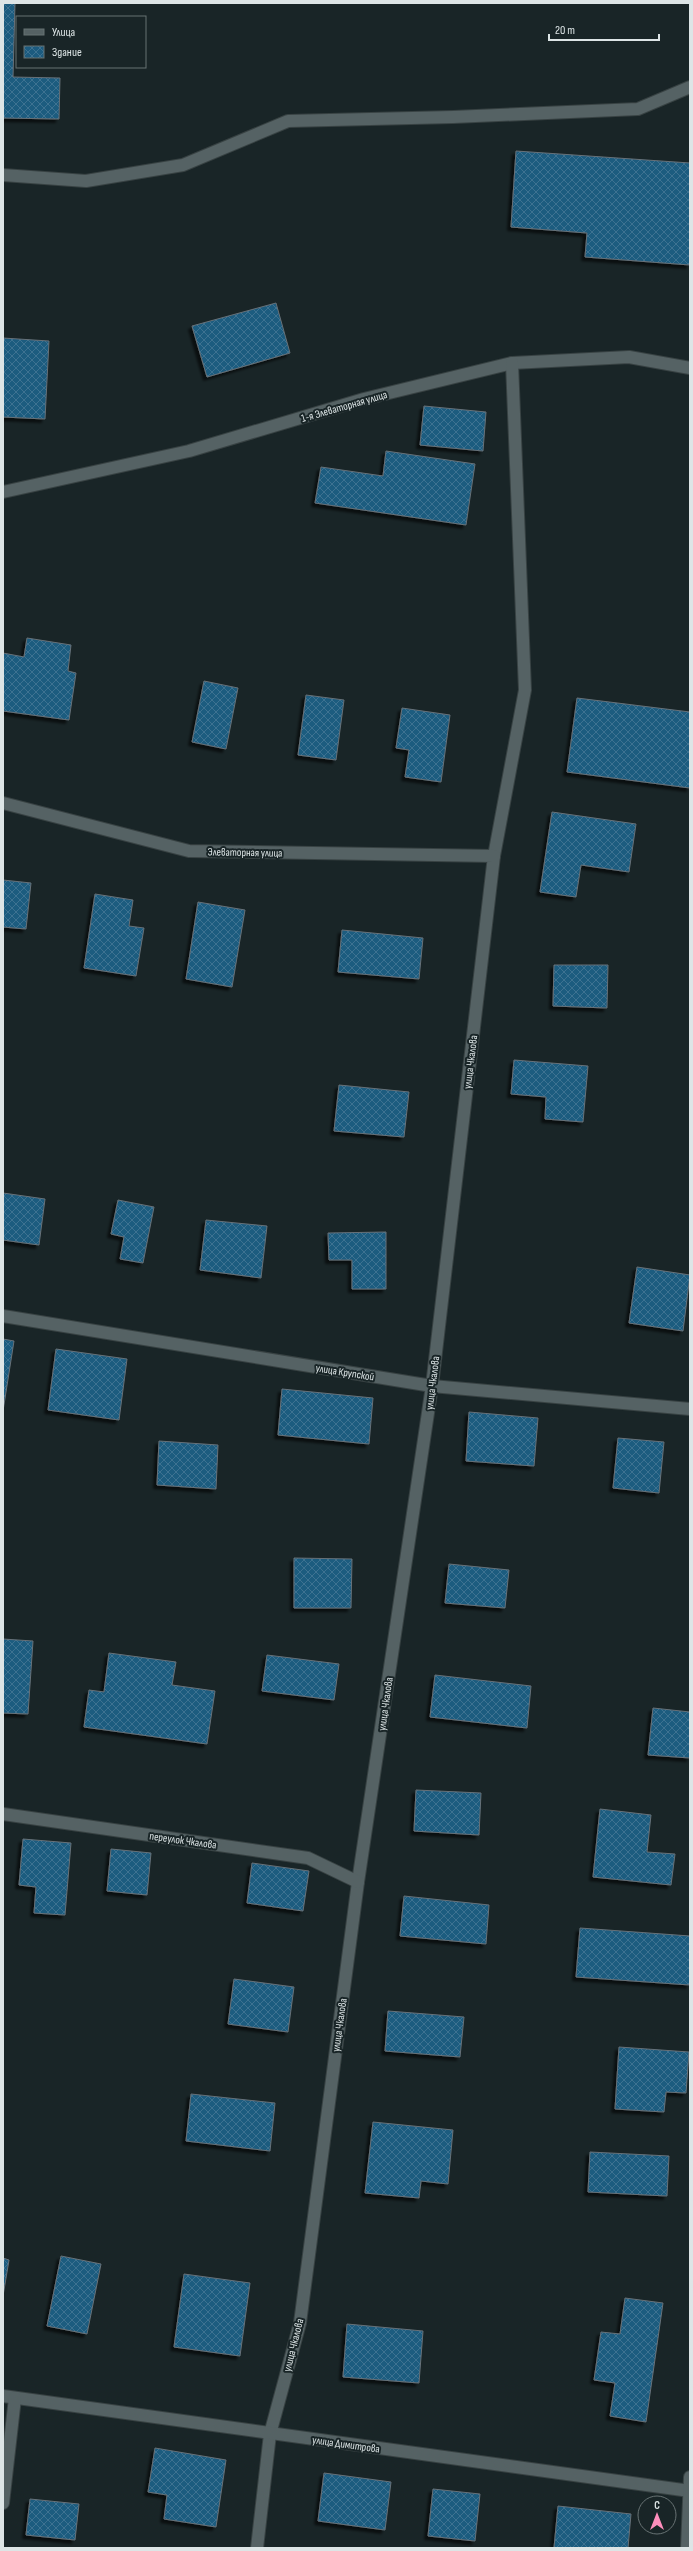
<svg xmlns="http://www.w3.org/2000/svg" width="693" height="2551" viewBox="0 0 693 2551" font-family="'Sofia Sans Condensed',sans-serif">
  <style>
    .building { fill: url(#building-cross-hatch); stroke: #677178; filter: url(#shadow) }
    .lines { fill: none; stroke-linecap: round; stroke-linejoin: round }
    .lane-casing { stroke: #384243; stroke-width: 14 }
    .street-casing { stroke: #384243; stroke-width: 14 }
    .lane { stroke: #556264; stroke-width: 12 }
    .street { stroke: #556264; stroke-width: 12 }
    .labels { text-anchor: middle; stroke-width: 4; stroke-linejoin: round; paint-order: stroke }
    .street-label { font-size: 11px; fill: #dde5e6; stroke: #192527 }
  </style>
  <defs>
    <pattern id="building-cross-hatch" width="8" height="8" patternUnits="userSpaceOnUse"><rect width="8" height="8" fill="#1c5b7f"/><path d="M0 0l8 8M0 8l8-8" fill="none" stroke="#3d7291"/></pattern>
    <filter id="shadow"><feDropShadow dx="-3.5" dy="3.5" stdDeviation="1" flood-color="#0009"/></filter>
  </defs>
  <rect width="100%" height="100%" fill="#192527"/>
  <g class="building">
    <polygon points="3,3 15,3 13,77 60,78 59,119 3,118"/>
    <polygon points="516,151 690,163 690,265 585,257 587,233 511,227"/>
    <polygon points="276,303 290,353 207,377 192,326"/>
    <polygon points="3,338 49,341 45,419 3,417"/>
    <polygon points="424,406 486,412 483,451 420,445"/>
    <polygon points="386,451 475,464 466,525 315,503 321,467 383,476"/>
    <polygon points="27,638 71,645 68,671 76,673 69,720 3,711 3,653 24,657"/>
    <polygon points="204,681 238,688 226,749 192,742"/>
    <polygon points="306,695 344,700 336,760 298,755"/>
    <polygon points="577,698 690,712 690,788 567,772"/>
    <polygon points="402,708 450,715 441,782 405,777 409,750 396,748"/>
    <polygon points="552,812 636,824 629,872 581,865 576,897 540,892"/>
    <polygon points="3,880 31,883 26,929 3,927"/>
    <polygon points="95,894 133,900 129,926 144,928 136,976 84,968"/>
    <polygon points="198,902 245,910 232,987 186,979"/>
    <polygon points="342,930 423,938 419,979 338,972"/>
    <polygon points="554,965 608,965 607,1008 553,1006"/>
    <polygon points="514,1060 588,1066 583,1122 545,1119 546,1097 511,1094"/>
    <polygon points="339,1085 409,1092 404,1137 334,1131"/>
    <polygon points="3,1193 45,1199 39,1245 3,1240"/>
    <polygon points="118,1200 154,1207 143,1263 120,1259 124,1237 111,1234"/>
    <polygon points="206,1220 267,1226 261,1278 200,1270"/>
    <polygon points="386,1232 386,1289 352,1289 352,1260 329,1260 328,1233"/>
    <polygon points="637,1267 690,1275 683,1331 629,1323"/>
    <polygon points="3,1339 14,1341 3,1411"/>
    <polygon points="56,1349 127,1359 119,1420 48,1410"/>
    <polygon points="282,1389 373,1398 369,1444 278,1435"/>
    <polygon points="469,1412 538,1418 534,1466 466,1461"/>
    <polygon points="618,1438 664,1442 659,1493 613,1488"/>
    <polygon points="159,1441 218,1445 216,1489 157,1485"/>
    <polygon points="294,1558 352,1559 351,1608 294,1608"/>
    <polygon points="449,1564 509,1570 505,1608 445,1603"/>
    <polygon points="3,1639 33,1641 28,1714 3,1713"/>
    <polygon points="109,1653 176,1662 172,1685 215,1691 207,1744 84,1727 89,1690 104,1692"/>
    <polygon points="267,1655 339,1664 334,1700 262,1691"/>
    <polygon points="435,1675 531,1686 527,1728 430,1717"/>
    <polygon points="653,1708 690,1712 690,1758 648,1755"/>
    <polygon points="416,1790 481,1793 479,1835 414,1831"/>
    <polygon points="600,1809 651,1815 647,1852 675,1854 671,1885 593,1877"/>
    <polygon points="23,1839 71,1843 65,1915 34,1913 36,1887 19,1885"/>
    <polygon points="111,1849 151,1853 147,1895 107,1891"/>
    <polygon points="252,1863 309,1871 303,1911 247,1903"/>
    <polygon points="404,1896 489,1905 486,1944 400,1936"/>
    <polygon points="580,1928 690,1936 690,1985 576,1977"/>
    <polygon points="234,1979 294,1987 288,2032 228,2024"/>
    <polygon points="388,2011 464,2017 460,2057 385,2051"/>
    <polygon points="619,2047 689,2052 686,2093 666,2092 664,2112 615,2109"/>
    <polygon points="191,2094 275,2103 270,2151 186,2141"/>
    <polygon points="373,2122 453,2130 448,2184 421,2181 419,2198 365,2193"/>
    <polygon points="590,2152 669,2156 667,2196 588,2192"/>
    <polygon points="61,2256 101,2264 87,2334 47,2326"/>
    <polygon points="3,2258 9,2260 3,2296"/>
    <polygon points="184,2274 250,2283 240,2356 174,2347"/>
    <polygon points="625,2298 663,2303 646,2422 610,2416 615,2383 594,2380 601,2332 620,2334"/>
    <polygon points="347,2324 423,2331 419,2383 343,2377"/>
    <polygon points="155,2448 226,2460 216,2527 164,2519 167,2495 148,2492"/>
    <polygon points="324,2473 391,2482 385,2530 318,2521"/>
    <polygon points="433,2489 480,2494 475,2541 428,2536"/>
    <polygon points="30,2499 79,2504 75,2540 26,2535"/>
    <polygon points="558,2506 631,2514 628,2548 554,2548"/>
  </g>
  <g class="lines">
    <g class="lane-casing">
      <g id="lane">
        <polyline points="3,175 86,181 183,165 288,121 453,117 638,109 690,87"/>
        <polyline points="3,492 189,451 364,399 512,363 629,357 690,368"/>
        <polyline points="494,856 525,690 512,363"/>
      </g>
    </g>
    <g class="street-casing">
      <g id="street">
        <polyline points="3,803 189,851 494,856 432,1386 358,1882 300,2323 270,2434 257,2548"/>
        <polyline points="3,1316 432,1386 690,1409"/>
        <polyline points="3,1814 308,1858 358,1882"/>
        <polyline points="3,2396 690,2491"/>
        <polyline points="3,2503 15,2398"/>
        <polyline points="687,2548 690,2477"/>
      </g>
    </g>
    <use href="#lane" class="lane"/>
    <use href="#street" class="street"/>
  </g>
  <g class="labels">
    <g class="street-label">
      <text transform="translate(344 406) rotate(-16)" y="4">1-я Элеваторная улица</text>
      <text transform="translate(245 852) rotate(1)" y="4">Элеваторная улица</text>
      <text transform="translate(470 1062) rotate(-83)" y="4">улица Чкалова</text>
      <text transform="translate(345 1372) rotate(9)" y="4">улица Крупской</text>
      <text transform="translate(432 1383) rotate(-83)" y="4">улица Чкалова</text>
      <text transform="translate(385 1704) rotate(-82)" y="4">улица Чкалова</text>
      <text transform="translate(183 1840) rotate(8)" y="4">переулок Чкалова</text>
      <text transform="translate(339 2025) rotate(-82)" y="4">улица Чкалова</text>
      <text transform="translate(293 2345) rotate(-76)" y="4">улица Чкалова</text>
      <text transform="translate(346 2444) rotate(8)" y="4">улица Димитрова</text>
    </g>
  </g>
  <rect width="693" height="2551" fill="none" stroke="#dde5e6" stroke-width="8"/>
  <rect x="16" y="16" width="130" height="52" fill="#192527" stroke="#677273"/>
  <rect x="24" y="29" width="20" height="6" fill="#556264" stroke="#677273"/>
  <text x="52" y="36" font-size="12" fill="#dde5e6">Улица</text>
  <rect x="24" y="46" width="20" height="12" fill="url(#building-cross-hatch)" stroke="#677273"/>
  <text x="52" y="56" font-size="12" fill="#dde5e6">Здание</text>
  <g transform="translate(657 2515)"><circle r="19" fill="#192527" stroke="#677273"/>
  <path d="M0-3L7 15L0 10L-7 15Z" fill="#fe8ebc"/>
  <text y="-6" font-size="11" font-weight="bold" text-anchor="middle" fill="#dde5e6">С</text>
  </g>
  <path d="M549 34v6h110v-6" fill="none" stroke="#dde5e6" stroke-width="2"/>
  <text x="555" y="34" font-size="12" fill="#dde5e6" stroke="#192527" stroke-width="3" paint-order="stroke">20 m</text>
</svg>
